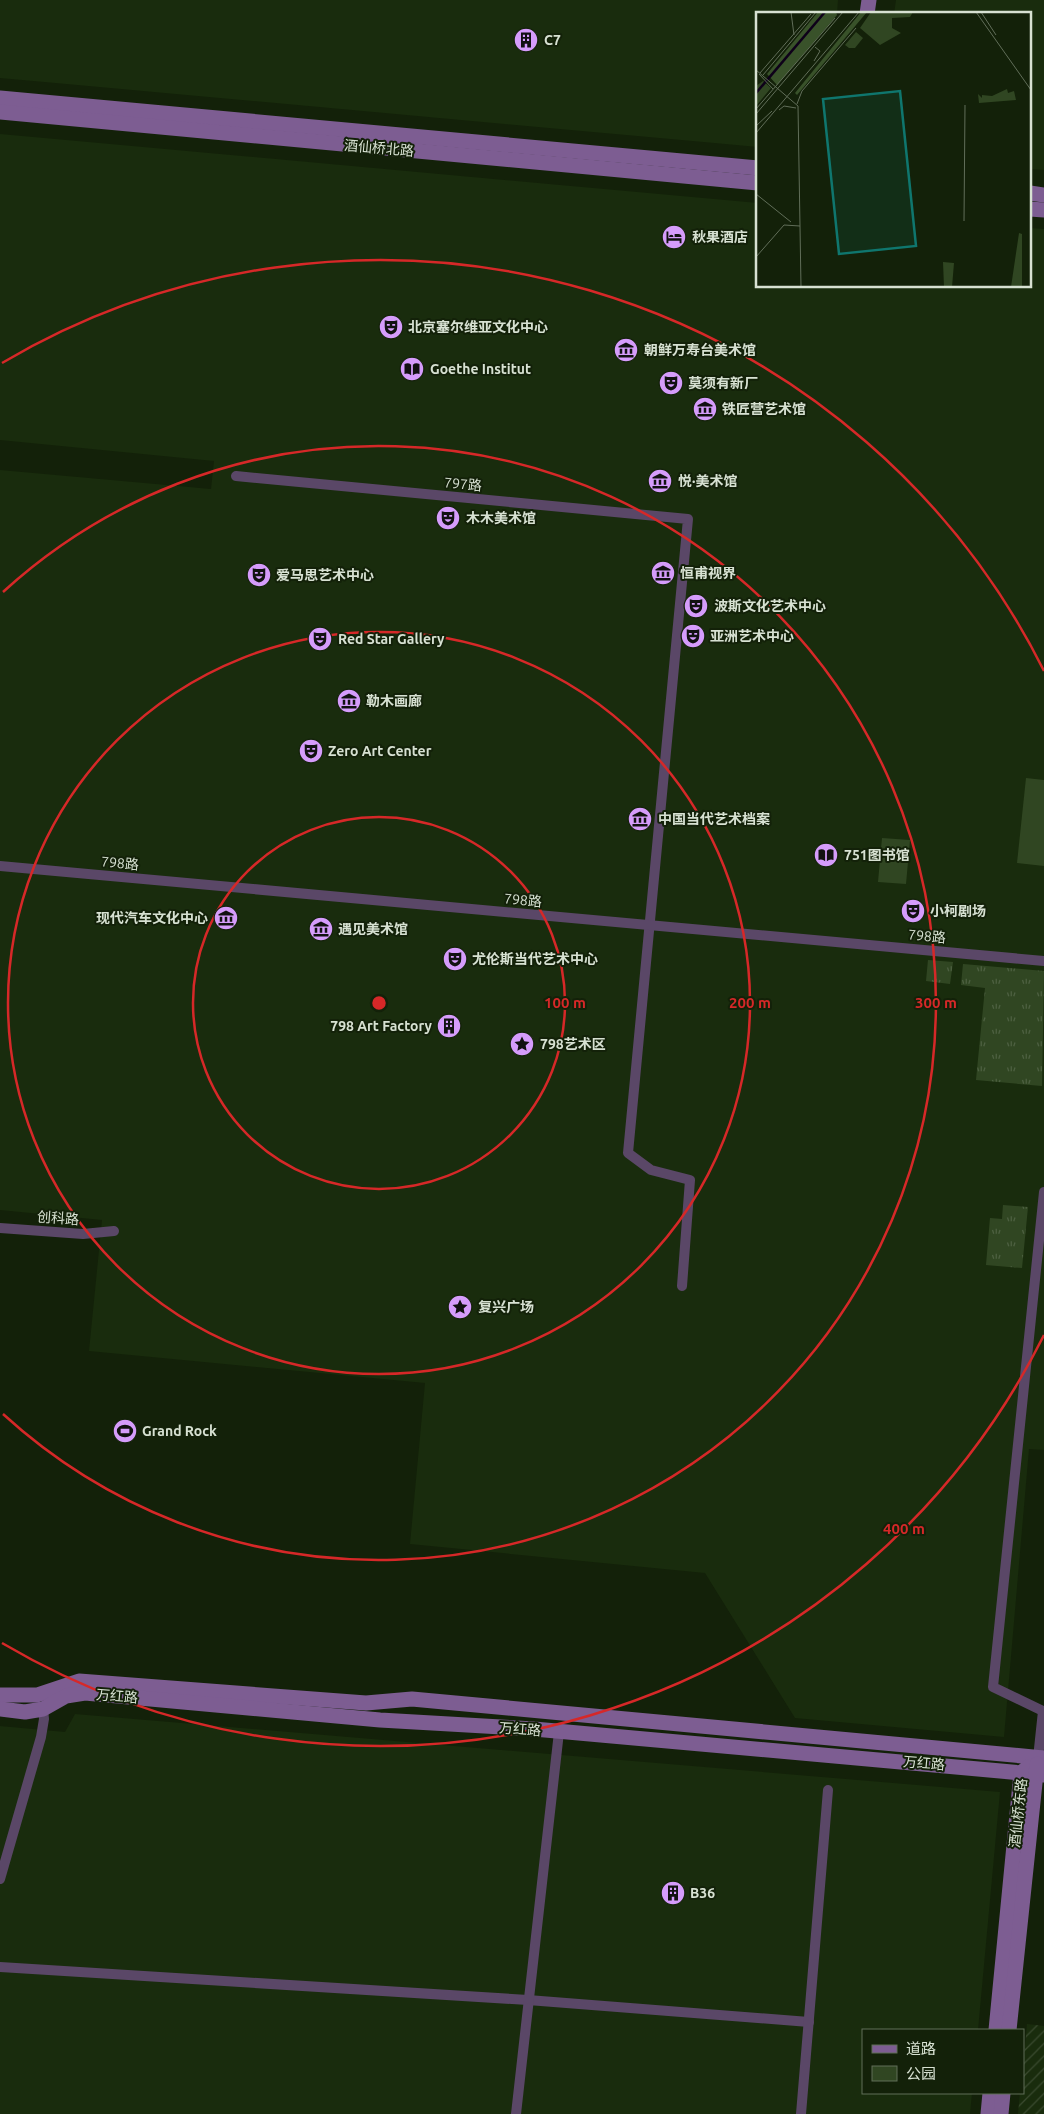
<svg xmlns="http://www.w3.org/2000/svg" width="1044" height="2114" viewBox="0 0 1044 2114" font-family="Ubuntu,'Noto Sans SC',sans-serif">
  <style>
    .built { fill: #192c0d }
    .industrial { fill: url(#industrial-furrows) }
    .grass { fill: url(#grass-tufts) }
    .park { fill: #304622 }
    .lines { fill: none; stroke-linecap: round; stroke-linejoin: round }
    .street { stroke: #5a4767; stroke-width: 10 }
    .secondary { stroke: #7d5d92; stroke-width: 15 }
    .ring { fill: none; stroke: #d62828; stroke-width: 2.5 }
    .labels { text-anchor: middle; stroke-width: 4; stroke-linejoin: round; paint-order: stroke }
    .poi-label { font-size: 14px; font-weight: bold; fill: #d7e1d2; stroke: #132109; text-anchor: start }
    .street-label { font-size: 14px; fill: #d7e1d2; stroke: #132109 }
    .inset-river { fill: none; stroke: #0e0019; stroke-width: 2.5 }
    .inset-road { fill: none; stroke: #616e59; stroke-width: 1 }
    .view { fill: #0f766e; fill-opacity: 0.15; stroke: #0f766e; stroke-width: 2.5 }
    .inset-edge { fill: none; stroke: #d7e1d2; stroke-width: 2.5 }
    .centre { fill: #d62828; stroke: #132109; stroke-width: 2.5 }
    .ring-label { font-size: 15px; text-anchor: middle; font-weight: bold; fill: #d62828; stroke: #132109; stroke-width: 4; stroke-linejoin: round; paint-order: stroke }
  </style>
  <defs>
    <pattern id="industrial-furrows" width="10" height="10" patternUnits="userSpaceOnUse" patternTransform="scale(1.25)"><rect width="10" height="10" fill="#192c0d"/><path d="M-1 1l2-2M0 10L10 0M9 11l2-2" fill="none" stroke="#3a4a2f"/></pattern>
    <pattern id="grass-tufts" width="24" height="20" patternUnits="userSpaceOnUse" patternTransform="scale(1.25)"><rect width="24" height="20" fill="#304622"/><path d="M3 7l-1-3M5 7V3M7 7l1-3M15 17l-1-3M17 17v-4M19 17l1-3" fill="none" stroke="#4d6041"/></pattern>
  </defs>
  <rect width="100%" height="100%" fill="#132109"/>
  <g class="built">
    <polygon points="0,0 838,0 837,14 758,14 758,147 0,78"/>
    <polygon points="896,0 1044,0 1044,170 1030,169 1030,14 894,14"/>
    <polygon points="0,134 758,203 758,286 1030,286 1030,228 1044,229 1044,1450 1029,1449 1004,1737 795,1718 705,1573 410,1544 425,1383 89,1351 102,1220 0,1210 0,470 211,489 214,461 0,440"/>
    <polygon points="75,1714 1000,1792 978,2030 863,2030 863,2093 972,2093 970,2114 0,2114 0,1726 65,1732"/>
  </g>
  <polygon class="industrial" points="1027,2024 1044,2026 1044,2114 1018,2114 1020,2093 1023,2093 1023,2069"/>
  <g class="grass">
    <polygon points="928,960 953,962 950,984 926,981"/>
    <polygon points="963,964 1044,971 1042,1086 976,1080 985,988 961,985"/>
    <polygon points="1003,1205 1028,1207 1022,1268 986,1265 990,1218 1002,1219"/>
  </g>
  <g class="park">
    <polygon points="1026,778 1044,780 1044,866 1017,863"/>
    <polygon points="882,838 910,840 906,884 878,882"/>
  </g>
  <g class="lines">
    <g class="street">
      <polyline points="236,476 688,519 628,1153 651,1170 690,1180 682,1286"/>
      <polyline points="0,866 1044,961"/>
      <polyline points="0,1228 83,1234 114,1231"/>
      <polyline points="1038,1758 1043,1711 993,1687 1044,1192"/>
      <polyline points="0,1879 41,1737 44,1719 43,1709"/>
      <polyline points="0,1967 528,2000 809,2022"/>
      <polyline points="516,2114 559,1732"/>
      <polyline points="801,2114 828,1790"/>
    </g>
    <g class="secondary">
      <polyline points="867,14 869,0"/>
      <polyline points="0,98 758,168"/>
      <polyline points="0,112 758,183"/>
      <polyline points="1030,193 1044,195"/>
      <polyline points="1030,209 1044,210"/>
      <polyline points="0,1695 37,1695 79,1681 366,1703 412,1699 1044,1758"/>
      <polyline points="0,1709 25,1712 43,1709 66,1696 85,1693 380,1720 534,1729 1044,1775"/>
      <polyline points="996,2030 1021,1773 1028,1767"/>
      <polyline points="1009,2030 1037,1764"/>
      <polyline points="988,2114 990,2093"/>
      <polyline points="1001,2114 1003,2093"/>
    </g>
  </g>
  <g class="ring">
    <circle cx="379" cy="1003" r="186"/>
    <circle cx="379" cy="1003" r="371"/>
    <path d="M3 592A557 557 0 1 1 3 1414"/>
    <path d="M1044 1335A743 743 0 0 1 2 1643M2 363A743 743 0 0 1 1044 671"/>
  </g>
  <defs>
    <g id="building-disc" transform="scale(1.25)"><circle r="9.5" fill="#d59cfb" stroke="#132109"/><path d="M-4-6H4V6H1V3H-1V6H-4ZM-2.5-4.3h1.7v1.8h-1.7ZM.8-4.3h1.7v1.8H.8ZM-2.5-1h1.7V.8h-1.7ZM.8-1h1.7V.8H.8Z" fill="#111"/></g>
    <g id="hotel-disc" transform="scale(1.25)"><circle r="9.5" fill="#d59cfb" stroke="#132109"/><path d="M-6-4.5h1.5V1H6V5H4.5V3h-9V5H-6ZM-4 0a1.8 1.8 0 1 1 3.6 0ZM.5 0V-2.5h3Q6-2.5 6 0Z" fill="#111"/></g>
    <g id="theatre-disc" transform="scale(1.25)"><circle r="9.5" fill="#d59cfb" stroke="#132109"/><path d="M-5-5.5Q0-4 5-5.5V0Q5 5 0 6Q-5 5-5 0ZM-3.3-2.5H-1v1.5H-3.3ZM1-2.5H3.3v1.5H1ZM-2.8 1Q0 5.5 2.8 1Z" fill="#111"/></g>
    <g id="museum-disc" transform="scale(1.25)"><circle r="9.5" fill="#d59cfb" stroke="#132109"/><path d="M0-6L6-3V-2H-6V-3ZM-5-1h2V3h-2ZM-1-1h2V3h-2ZM3-1h2V3H3ZM-6 4H6V6H-6Z" fill="#111"/></g>
    <g id="library-disc" transform="scale(1.25)"><circle r="9.5" fill="#d59cfb" stroke="#132109"/><path d="M-6-4Q-3-5.5-.7-3.5V5Q-3 3-6 4ZM6-4Q3-5.5 .7-3.5V5Q3 3 6 4Z" fill="#111"/></g>
    <g id="sight-disc" transform="scale(1.25)"><circle r="9.5" fill="#d59cfb" stroke="#132109"/><path d="M0-6L1.8-2.2L6-1.7L2.9 1.2L3.7 5.4L0 3.3L-3.7 5.4L-2.9 1.2L-6-1.7L-1.8-2.2Z" fill="#111"/></g>
    <g id="stadium-disc" transform="scale(1.25)"><circle r="9.5" fill="#d59cfb" stroke="#132109"/><path d="M0-5a6.5 5 0 1 0 0 10a6.5 5 0 1 0 0-10ZM-3.5-1.8h7v3.6h-7Z" fill="#111"/></g>
  </defs>
  <g fill-rule="evenodd">
    <use href="#building-disc" x="526" y="40"/>
    <use href="#hotel-disc" x="674" y="237"/>
    <use href="#theatre-disc" x="391" y="327"/>
    <use href="#museum-disc" x="626" y="350"/>
    <use href="#library-disc" x="412" y="369"/>
    <use href="#theatre-disc" x="671" y="383"/>
    <use href="#museum-disc" x="705" y="409"/>
    <use href="#museum-disc" x="660" y="481"/>
    <use href="#theatre-disc" x="448" y="518"/>
    <use href="#museum-disc" x="663" y="573"/>
    <use href="#theatre-disc" x="259" y="575"/>
    <use href="#theatre-disc" x="696" y="606"/>
    <use href="#theatre-disc" x="693" y="636"/>
    <use href="#theatre-disc" x="320" y="639"/>
    <use href="#museum-disc" x="349" y="701"/>
    <use href="#theatre-disc" x="311" y="751"/>
    <use href="#museum-disc" x="640" y="819"/>
    <use href="#library-disc" x="826" y="855"/>
    <use href="#theatre-disc" x="913" y="911"/>
    <use href="#museum-disc" x="226" y="918"/>
    <use href="#museum-disc" x="321" y="929"/>
    <use href="#theatre-disc" x="455" y="959"/>
    <use href="#building-disc" x="449" y="1026"/>
    <use href="#sight-disc" x="522" y="1044"/>
    <use href="#sight-disc" x="460" y="1307"/>
    <use href="#stadium-disc" x="125" y="1431"/>
    <use href="#building-disc" x="673" y="1893"/>
  </g>
  <g class="labels">
    <g class="poi-label">
      <text x="544" y="45">C7</text>
      <text x="692" y="242">秋果酒店</text>
      <text x="408" y="332">北京塞尔维亚文化中心</text>
      <text x="644" y="355">朝鲜万寿台美术馆</text>
      <text x="430" y="374">Goethe Institut</text>
      <text x="688" y="388">莫须有新厂</text>
      <text x="722" y="414">铁匠营艺术馆</text>
      <text x="678" y="486">悦·美术馆</text>
      <text x="466" y="523">木木美术馆</text>
      <text x="680" y="578">恒甫视界</text>
      <text x="276" y="580">爱马思艺术中心</text>
      <text x="714" y="611">波斯文化艺术中心</text>
      <text x="710" y="641">亚洲艺术中心</text>
      <text x="338" y="644">Red Star Gallery</text>
      <text x="366" y="706">勒木画廊</text>
      <text x="328" y="756">Zero Art Center</text>
      <text x="658" y="824">中国当代艺术档案</text>
      <text x="844" y="860">751图书馆</text>
      <text x="930" y="916">小柯剧场</text>
      <text x="208" y="923" text-anchor="end">现代汽车文化中心</text>
      <text x="338" y="934">遇见美术馆</text>
      <text x="472" y="964">尤伦斯当代艺术中心</text>
      <text x="432" y="1031" text-anchor="end">798 Art Factory</text>
      <text x="540" y="1049">798艺术区</text>
      <text x="478" y="1312">复兴广场</text>
      <text x="142" y="1436">Grand Rock</text>
      <text x="690" y="1898">B36</text>
    </g>
    <g class="street-label">
      <text transform="translate(379 148) rotate(5)" y="5">酒仙桥北路</text>
      <text transform="translate(463 484) rotate(5)" y="5">797路</text>
      <text transform="translate(120 863) rotate(5)" y="5">798路</text>
      <text transform="translate(523 900) rotate(5)" y="5">798路</text>
      <text transform="translate(927 936) rotate(5)" y="5">798路</text>
      <text transform="translate(58 1218) rotate(4)" y="5">创科路</text>
      <text transform="translate(117 1696) rotate(5)" y="5">万红路</text>
      <text transform="translate(520 1729) rotate(4)" y="5">万红路</text>
      <text transform="translate(924 1763) rotate(5)" y="5">万红路</text>
      <text transform="translate(1018 1813) rotate(-84)" y="5">酒仙桥东路</text>
    </g>
  </g>
  <g transform="translate(756 12)">
    <rect width="275" height="275" fill="#132109"/>
    <path d="M62,0h18l1,3 -60,70 -10,-11zM105,0h6l-70,83 -2,-2z" fill="#39522a"/>
    <path d="M115,0h42l-3,5 -18,1v10l9,5 -21,12 -20,-17zM100,20l7,6 -8,10h-6l-4,-3zM7,69l8,7 -15,18v-20zM251,77l1,4 6,-2 2,9 -37,3 -1,-9 4,4v-3l10,1zM263,221l3,1v53h-11zM187,250l11,1 -2,24h-8z" fill="#304622"/>
    <path class="inset-river" d="M0,81l69,-81"/>
    <path class="inset-road" d="M35,0l3,23M220,0l55,78M225,0l15,23M58,49l6,-10 -5,-4M0,58l42,36 3,181M4,61l51,-59M3,62l14,15M7,63l53,-63M41,92l5,-13 54,-63M0,97l79,-91M23,98l5,-4 12,2M0,102l87,-102M0,114l16,-15M0,121l103,-121M0,182l35,28M208,209l1,-116M0,245l28,-32 16,1"/>
    <path class="view" d="M144,79l16,155 -77,8 -16,-155z"/>
    <rect width="275" height="275" class="inset-edge"/>
  </g>
  <circle cx="379" cy="1003" r="8" class="centre"/>
  <g class="ring-label">
    <text x="565" y="1008">100 m</text>
    <text x="750" y="1008">200 m</text>
    <text x="936" y="1008">300 m</text>
    <text x="904" y="1534">400 m</text>
  </g>
  <rect x="862" y="2029" width="162" height="65" fill="#132109" stroke="#616e59"/>
  <rect x="872" y="2045" width="25" height="8" fill="#7d5d92" stroke="#616e59"/>
  <text x="906" y="2054" font-size="15" fill="#d7e1d2">道路</text>
  <rect x="872" y="2066" width="25" height="15" fill="#304622" stroke="#616e59"/>
  <text x="906" y="2079" font-size="15" fill="#d7e1d2">公园</text>
</svg>
